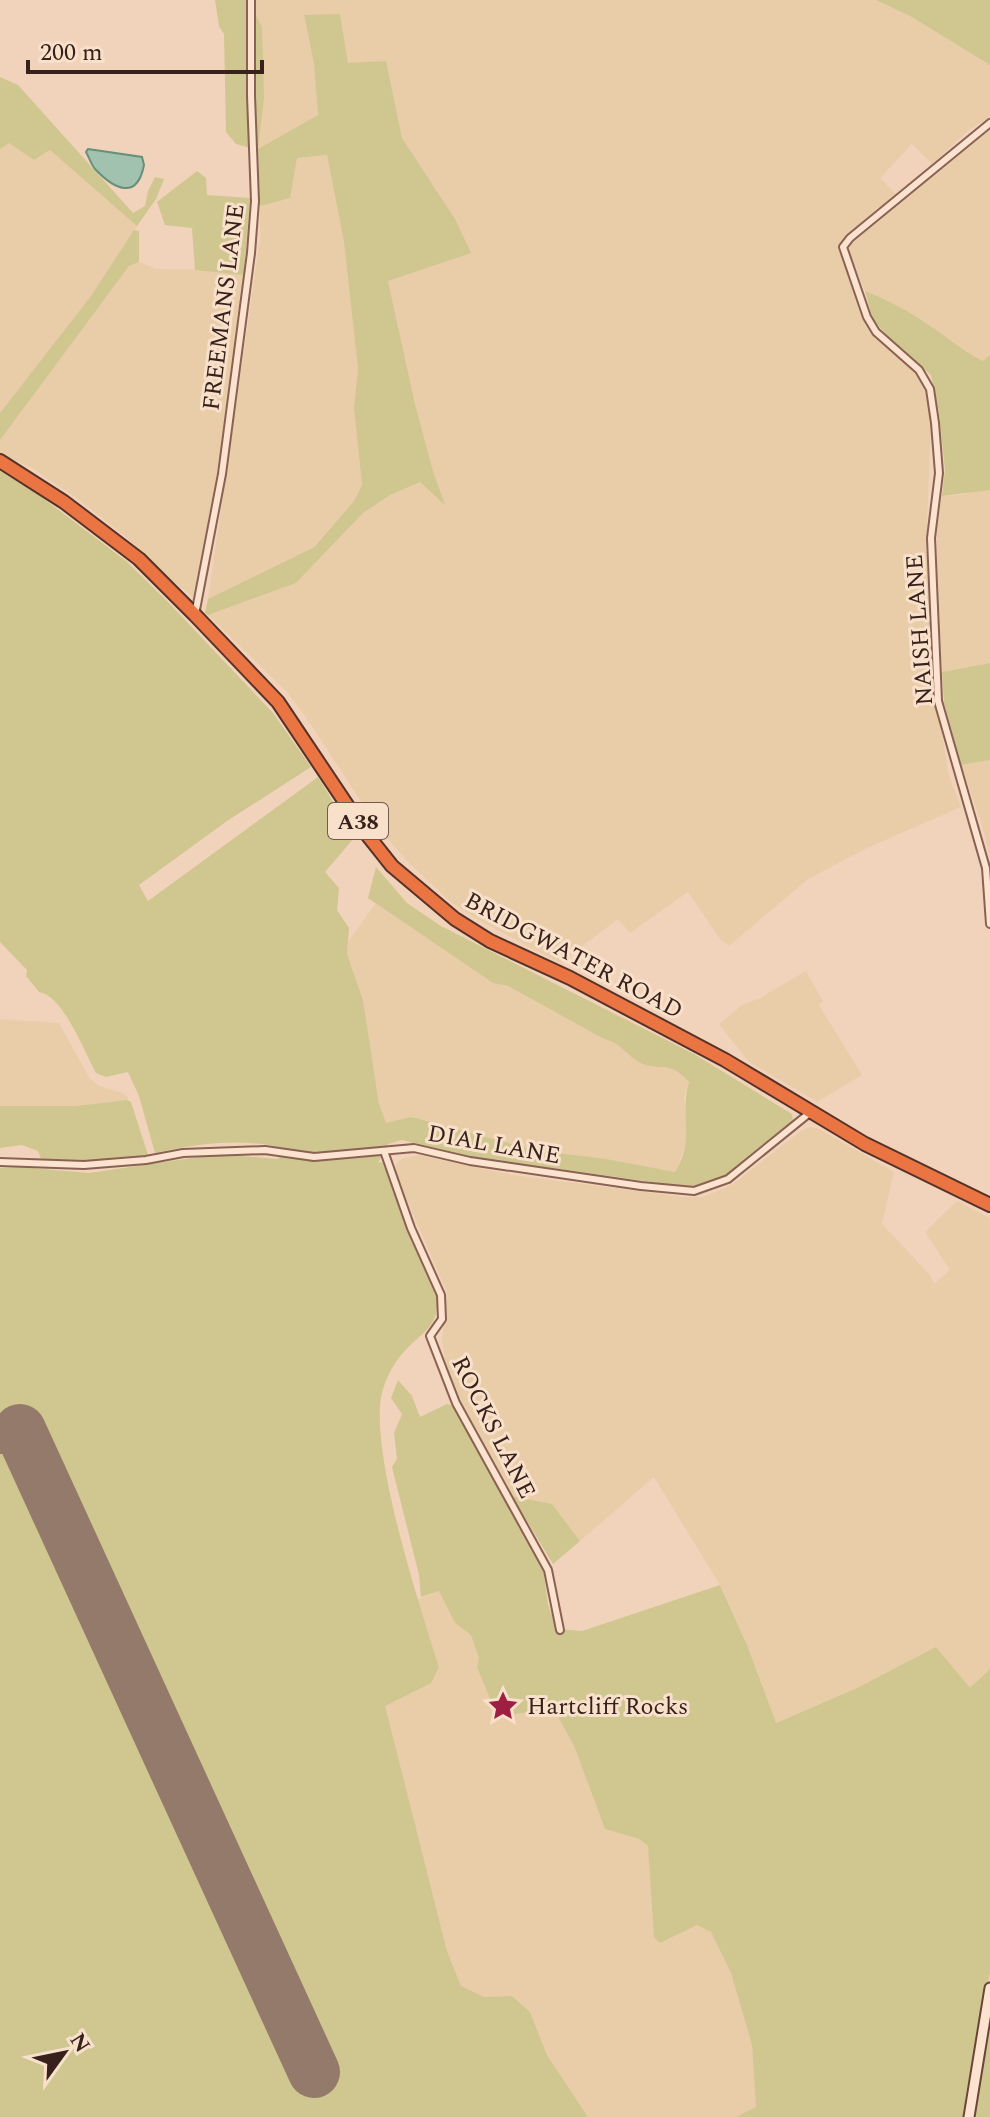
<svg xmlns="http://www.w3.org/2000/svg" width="990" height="2117" viewBox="0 0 990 2117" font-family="Spectral,serif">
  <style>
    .farmland { fill: #e8cda8 }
    .green { fill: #d0c68f }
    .water { fill: #a0c2af; stroke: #67907b; stroke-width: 2 }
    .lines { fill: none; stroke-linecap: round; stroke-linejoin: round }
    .taxiway { stroke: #947a6a; stroke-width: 20 }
    .runway { stroke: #947a6a; stroke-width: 52 }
    .street-casing { stroke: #8a6254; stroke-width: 10 }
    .secondary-casing { stroke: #6b4437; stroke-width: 13 }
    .highway-casing { stroke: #573229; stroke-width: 16 }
    .street { stroke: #fce3cf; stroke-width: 6 }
    .secondary { stroke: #fce3cf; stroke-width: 9 }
    .highway { stroke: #ea7543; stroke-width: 12 }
    .labels { text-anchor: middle; stroke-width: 6; stroke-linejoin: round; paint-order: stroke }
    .shield { fill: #f8e0cb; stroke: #725a4f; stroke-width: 2 }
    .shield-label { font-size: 22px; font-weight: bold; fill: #38211a }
    .street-label { font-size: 24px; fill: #38211a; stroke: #f8e0cb }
    .poi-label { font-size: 24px; fill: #38211a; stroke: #f8e0cb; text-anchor: start }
  </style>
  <rect width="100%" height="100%" fill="#f1d3bb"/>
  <g class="farmland">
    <polygon points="248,0 876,0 910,16 990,65 990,118 970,129 932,164 912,144 880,178 897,195 884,207 878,207 845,238 839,248 868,327 878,340 917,374 926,392 931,420 926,549 934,689 949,776 961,807 867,848 808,879 729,946 720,939 688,892 630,933 618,919 560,963 478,920 451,902 410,864 380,830 305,716 287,692 208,615 296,583 363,513 390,495 420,482 444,503 433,471 415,404 388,281 437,190 413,158 402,138 386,62 348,63 340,14 304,16 314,64 318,115 258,150 264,99"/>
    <polygon points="990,129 990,355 984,361 965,353 926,322 885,299 865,291 848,251 852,243"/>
    <polygon points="8,142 34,160 50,150 137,226 91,296 0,413 0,149"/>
    <polygon points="327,155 344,242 358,369 354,408 362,485 354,501 313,547 208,599 260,239 260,206 290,197 297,158"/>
    <polygon points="139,262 156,269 212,270 244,275 217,474 193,597 162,572 125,536 78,499 32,468 0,454 0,440 13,421 129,266"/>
    <polygon points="980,490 990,490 990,663 942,672 937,567 937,526 942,496 962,495"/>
    <polygon points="990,760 990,858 982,825 961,765"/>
    <polygon points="376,903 493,983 508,986 602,1038 619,1043 642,1063 679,1070 689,1081 684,1097 688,1137 676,1172 386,1124 379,1104 363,1000 347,954 348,942"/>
    <polygon points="806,971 823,1001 819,1005 862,1075 817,1102 748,1061 719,1024 742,1005 760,998"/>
    <polygon points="0,1019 59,1023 90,1079 99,1086 122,1093 128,1097 127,1100 75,1106 0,1106"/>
    <polygon points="810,1127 819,1129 894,1172 882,1224 930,1275 934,1284 950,1270 925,1232 957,1201 990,1218 990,1669 970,1689 936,1648 857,1688 775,1723 747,1645 723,1590 654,1477 580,1541 552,1504 512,1496 455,1391 445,1359 442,1341 447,1293 395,1172 397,1163 402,1159 418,1155 507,1174 683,1197 703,1197 733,1184 802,1130"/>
    <polygon points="439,1591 455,1623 471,1635 479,1658 507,1715 554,1708 574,1746 605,1829 639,1839 648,1846 660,1943 697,1925 711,1932 731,1973 752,2045 756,2108 736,2117 588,2117 547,2055 530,2012 512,1996 484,1997 461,1986 447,1951 384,1705 430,1683 439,1667 417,1600"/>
  </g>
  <g class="green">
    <polygon points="215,0 248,0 262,27 264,99 258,149 318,115 314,64 304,15 340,14 348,63 386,61 402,138 455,219 471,253 388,281 415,404 433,471 445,505 420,482 390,495 363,513 296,583 208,615 205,613 208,599 314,547 354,501 362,485 354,408 358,369 344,242 327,155 297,158 290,198 260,206 258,150 236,144 226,132 224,34 219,26"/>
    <polygon points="876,0 990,0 990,65 910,16"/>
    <polygon points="0,77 18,85 133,213 145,206 148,191 155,177 164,179 156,199 137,226 50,150 34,160 9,143 0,149"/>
    <polygon points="197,171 206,178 207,195 250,198 244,275 195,270 192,228 165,225 157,202"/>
    <polygon points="134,230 139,231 139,262 129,266 0,440 0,413 91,296"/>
    <path d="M865,291c21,8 42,19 61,32 20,13 36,28 57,38l7,-6v135l-48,6 3,-26 -6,-57 -8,-38 -38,-32 -21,-25z"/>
    <path d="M0,471l35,21 91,69 42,41 105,111 38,54 -84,54 -88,64 9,16 170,-124 5,8 31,53 -29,34 14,16 -2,22 12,18 -2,26 16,46 16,104 7,19 25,-6 123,33 72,9 69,13c21,-33 4,-57 14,-90 -20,-23 -28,-10 -48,-19 -16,-8 -16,-18 -39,-25l-94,-52 -15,-3 -125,-85 8,-31 31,36 34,23 253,128 98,60 1,7 -72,58 -32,8 -220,-30 -67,-17 -14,4 -10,19 4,-1 55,133c3,33 -16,37 -35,59 -7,8 -15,22 -18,32 -20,52 37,224 55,281l-8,16 -46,23 62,245 14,35 23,11 28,-1 18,16 17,43 41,62h-588v-667l18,1 13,15 276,607 7,3 5,-7 -290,-635 -6,-6 -23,12v-272l18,-1 71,6 117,-17 25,-1 46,4 14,-9c-44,-13 -92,-7 -136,3l-16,-57 -11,-24 -22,5 -10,-4c-11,-20 -33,-78 -57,-81l-13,-16 1,-6 -27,-28z"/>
    <polygon points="990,663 990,760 961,765 944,702 942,672"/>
    <path d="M127,1100l4,2 17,53c-35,8 -71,7 -107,4l-3,-8 -16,-6 -22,3v-42h75z"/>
    <polygon points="398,1380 412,1396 420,1417 447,1404 453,1406 543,1568 548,1605 557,1629 582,1631 720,1585 747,1645 776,1723 857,1688 936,1647 970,1688 990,1669 990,1973 966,2093 964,2117 736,2117 756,2107 752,2045 731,1973 711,1932 697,1925 660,1943 654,1937 648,1846 639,1839 605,1829 574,1746 554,1709 507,1715 496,1713 477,1667 479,1658 471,1635 455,1623 439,1591 421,1597 419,1575 392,1467 397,1459 394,1433 402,1414 391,1398"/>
    <polygon points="512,1496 552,1504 580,1541 553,1564"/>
    <polygon points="990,2030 990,2117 975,2117 982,2064"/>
  </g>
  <path class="water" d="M88,149l54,8 2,8c-7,36 -30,24 -49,4 -4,-5 -6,-12 -9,-17z"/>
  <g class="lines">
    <path class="taxiway" d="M0,1444c12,-3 18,-3 29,5"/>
    <polyline class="runway" points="20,1430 314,2072"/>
    <g class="street-casing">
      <g id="street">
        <polyline points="990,123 850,238 843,247 867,317 876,332 919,370 930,389 935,423 939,473 931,538 938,701 986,868 990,924"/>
        <polyline points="195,615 222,474 251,253 255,201 251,96 251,0"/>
        <polyline points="384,1151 411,1228 441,1295 442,1319 430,1336 456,1403 548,1570 560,1630"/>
        <polyline points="0,1162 84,1165 146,1160 183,1153 265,1150 314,1157 414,1148 470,1161 641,1186 694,1191 728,1179 812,1111"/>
      </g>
    </g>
    <g class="secondary-casing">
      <polyline id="secondary" points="969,2117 990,1988"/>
    </g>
    <g class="highway-casing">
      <polyline id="highway" points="0,461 64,502 139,559 195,615 278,702 365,832 392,866 455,919 490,941 570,978 725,1060 865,1144 990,1205"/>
    </g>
    <use href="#street" class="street"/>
    <use href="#secondary" class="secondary"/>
    <use href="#highway" class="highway"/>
  </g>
  <defs>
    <g id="sight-bare" transform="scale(2.4)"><path d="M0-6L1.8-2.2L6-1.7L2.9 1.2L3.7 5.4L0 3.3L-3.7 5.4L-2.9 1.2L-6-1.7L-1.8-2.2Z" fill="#9e1f41" stroke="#f8e0cb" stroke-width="2.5" paint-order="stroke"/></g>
  </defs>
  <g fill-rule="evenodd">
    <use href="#sight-bare" x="503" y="1706"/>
  </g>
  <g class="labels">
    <rect class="shield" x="328" y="803" width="60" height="36" rx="6"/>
    <g class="shield-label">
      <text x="358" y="829">A38</text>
    </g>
    <g class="street-label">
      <text transform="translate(223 307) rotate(-83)" y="8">FREEMANS LANE</text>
      <text transform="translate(919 630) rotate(-94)" y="8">NAISH LANE</text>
      <text transform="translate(574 955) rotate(28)" y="8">BRIDGWATER ROAD</text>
      <text transform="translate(494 1144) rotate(10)" y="8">DIAL LANE</text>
      <text transform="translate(494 1427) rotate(63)" y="8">ROCKS LANE</text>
    </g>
    <g class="poi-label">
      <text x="527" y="1714">Hartcliff Rocks</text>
    </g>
  </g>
  <g transform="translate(64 2053) rotate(57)" stroke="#f8e0cb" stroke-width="6" paint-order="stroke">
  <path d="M0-6L14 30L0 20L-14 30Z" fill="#38211a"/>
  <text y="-12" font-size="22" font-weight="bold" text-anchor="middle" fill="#38211a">N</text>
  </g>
  <path d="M28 60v12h234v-12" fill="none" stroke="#38211a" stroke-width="4"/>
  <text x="40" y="60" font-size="24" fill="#38211a" stroke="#f8e0cb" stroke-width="6" paint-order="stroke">200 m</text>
</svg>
